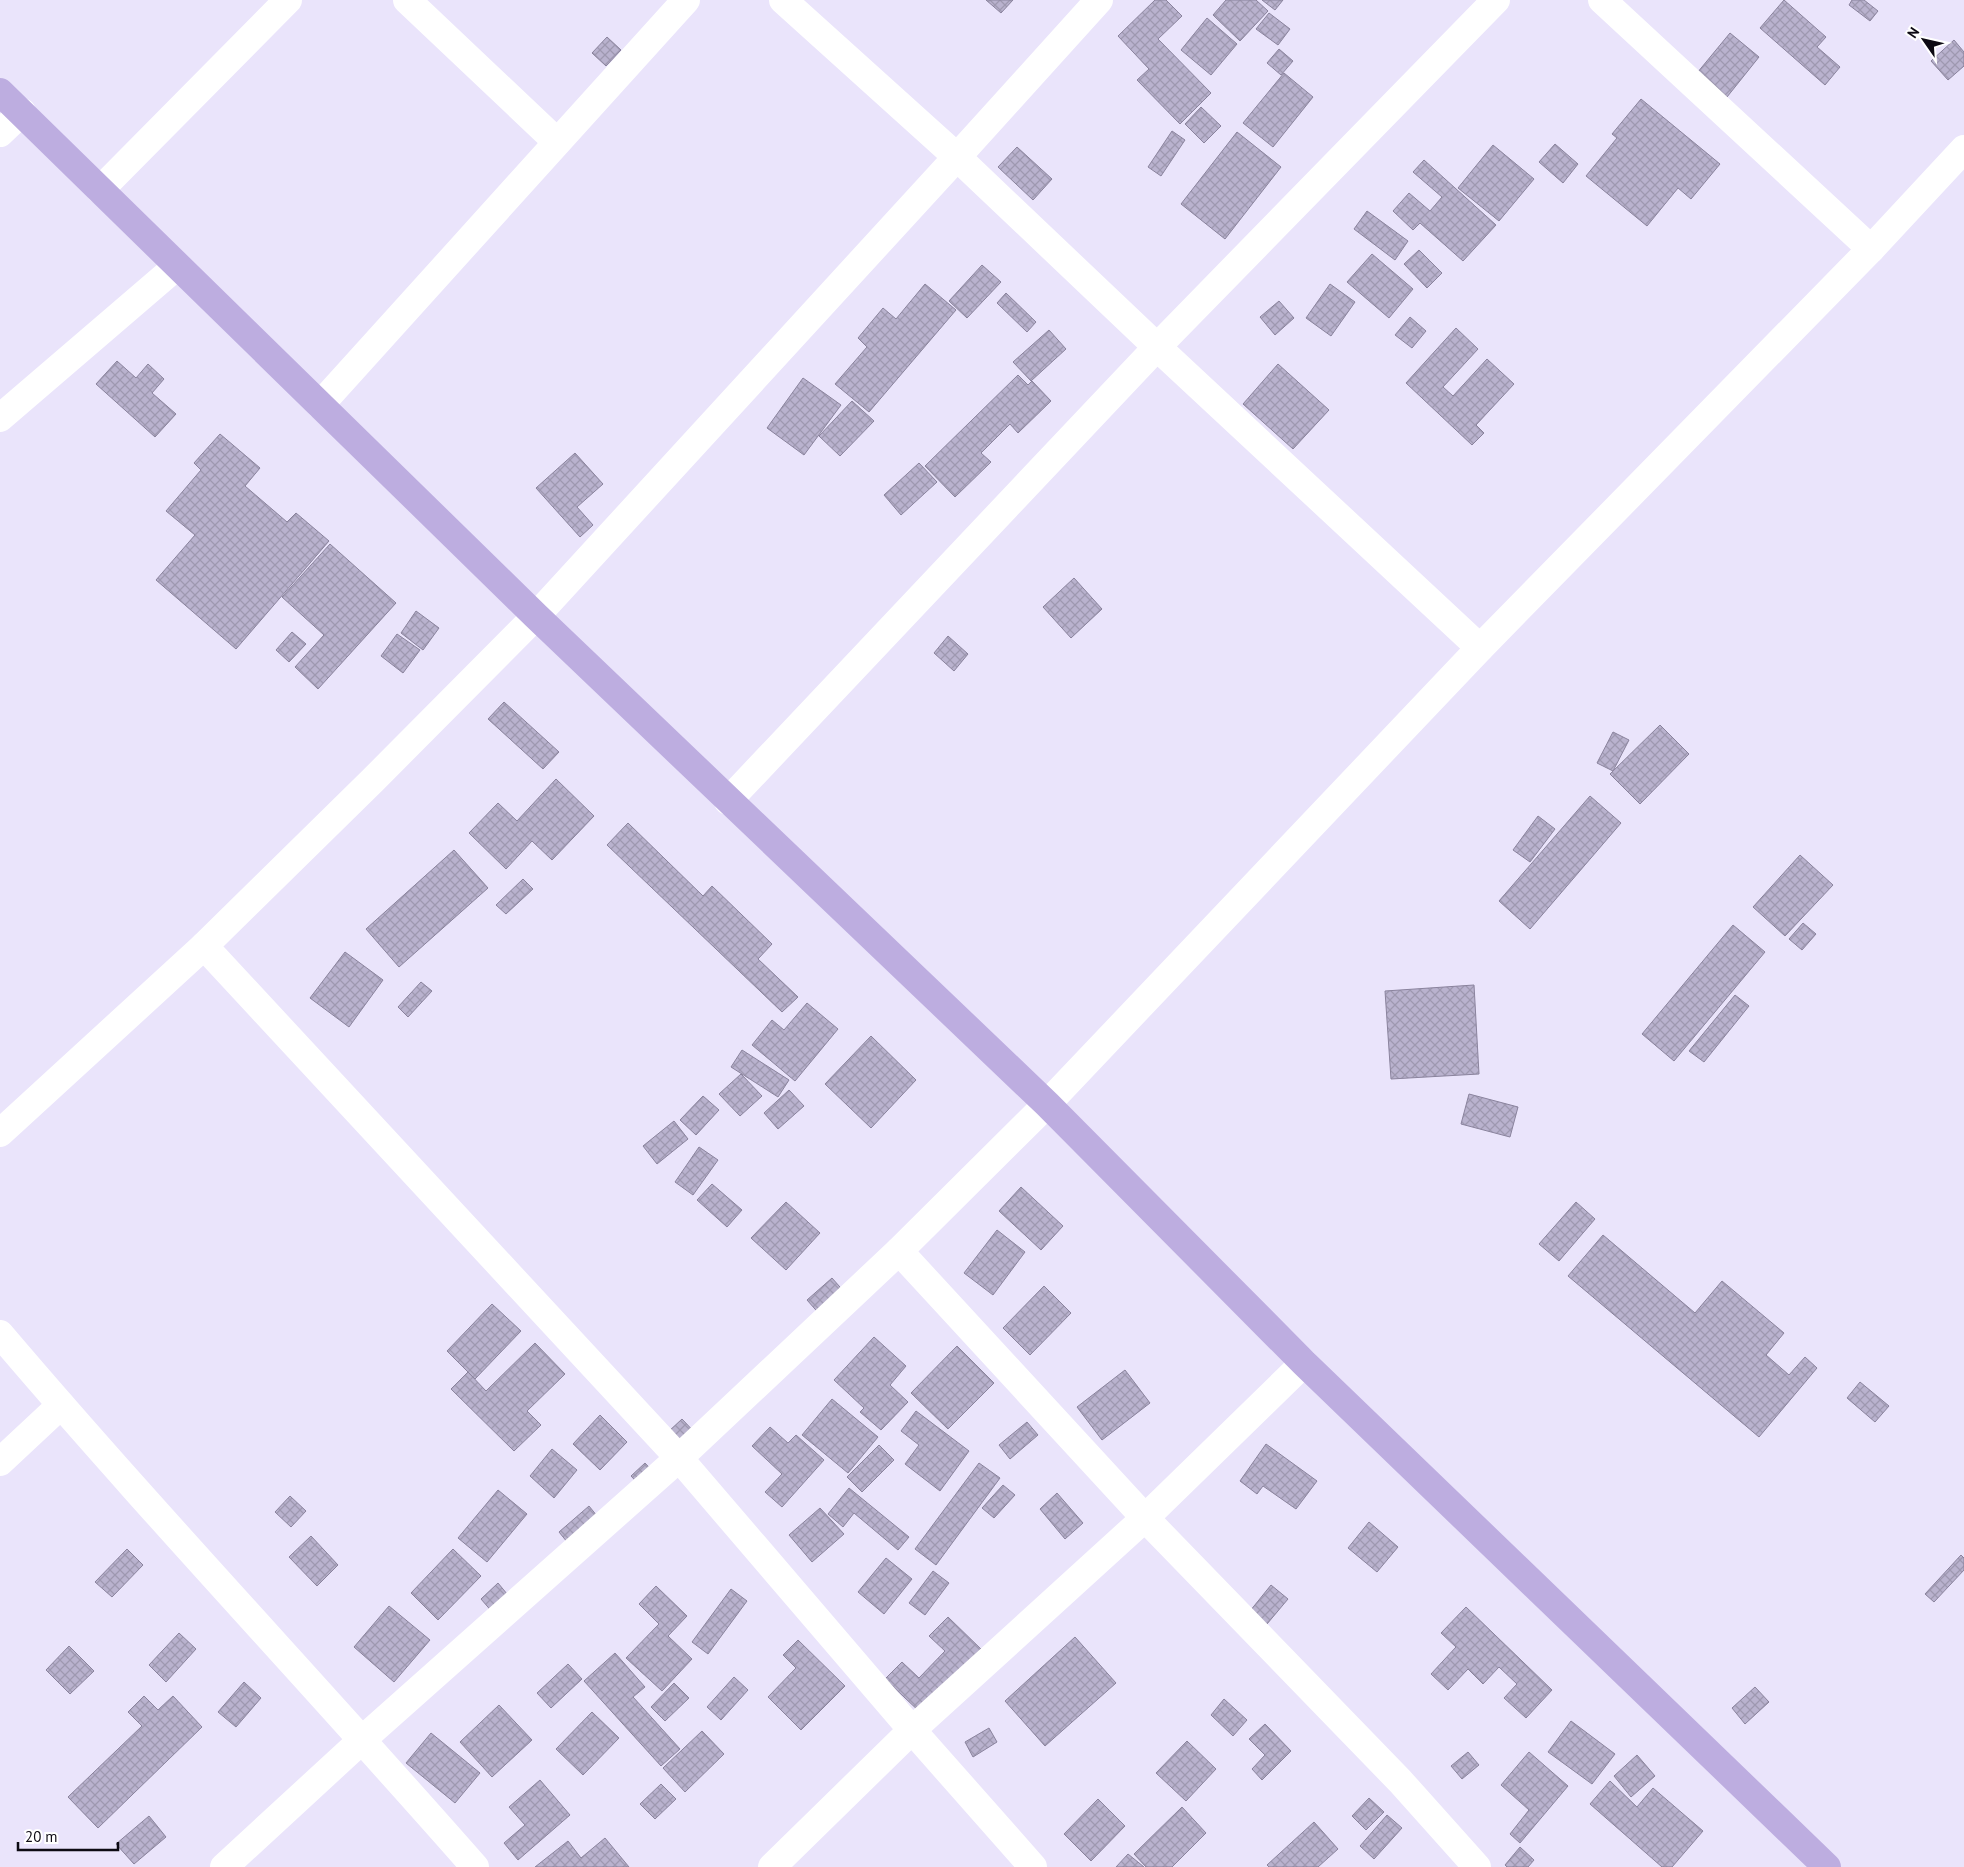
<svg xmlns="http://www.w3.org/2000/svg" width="1964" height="1867" viewBox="0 0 1964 1867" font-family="'PT Sans',sans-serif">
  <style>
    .building { fill: url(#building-cross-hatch); stroke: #8a839d }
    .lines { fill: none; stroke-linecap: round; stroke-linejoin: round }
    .minor { stroke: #fff; stroke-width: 28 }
    .major { stroke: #bdade0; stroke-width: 28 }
  </style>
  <defs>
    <pattern id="building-cross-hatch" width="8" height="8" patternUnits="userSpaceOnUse" patternTransform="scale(1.25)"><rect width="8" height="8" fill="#b9b2ce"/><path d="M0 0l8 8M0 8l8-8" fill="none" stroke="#9e98b0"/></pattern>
  </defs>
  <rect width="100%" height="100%" fill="#eae4fb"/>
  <g class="building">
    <polygon points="986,0 1013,0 1001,13"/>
    <polygon points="1155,0 1166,0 1182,16 1158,39 1211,93 1180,124 1137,80 1149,69 1118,36"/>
    <polygon points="1226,0 1256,0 1268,11 1240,41 1213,15"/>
    <polygon points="1262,0 1283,0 1275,10"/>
    <polygon points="1784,0 1826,37 1817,47 1840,67 1825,85 1760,28"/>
    <polygon points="1852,0 1864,0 1878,11 1870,21 1849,5"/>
    <polygon points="1269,13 1290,29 1278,45 1256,29"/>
    <polygon points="1207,18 1237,44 1211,75 1181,50"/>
    <polygon points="1730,33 1759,57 1727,97 1697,73"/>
    <polygon points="607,37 621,50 606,66 592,53"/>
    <polygon points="1954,40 1964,52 1964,66 1948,80 1931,61"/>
    <polygon points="1279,49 1293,61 1281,75 1267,63"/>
    <polygon points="1284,73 1313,97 1273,147 1243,123"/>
    <polygon points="1641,99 1720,164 1691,199 1678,188 1647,226 1586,176 1617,138 1612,134"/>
    <polygon points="1201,107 1221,126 1204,143 1185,124"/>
    <polygon points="1172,131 1185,140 1161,176 1148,167"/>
    <polygon points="1237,132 1281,167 1225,239 1181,204"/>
    <polygon points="1555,144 1578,164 1563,183 1539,162"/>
    <polygon points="1493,145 1534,179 1499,221 1458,188"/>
    <polygon points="1017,147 1052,179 1033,200 998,167"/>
    <polygon points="1424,160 1496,225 1463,261 1420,223 1413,230 1393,211 1409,193 1430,211 1442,197 1413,172"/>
    <polygon points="1367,211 1408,241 1395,260 1354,229"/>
    <polygon points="1419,250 1442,273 1427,288 1404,264"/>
    <polygon points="1372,254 1413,289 1389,318 1347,282"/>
    <polygon points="982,265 1001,282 967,318 949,301"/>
    <polygon points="925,284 956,310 869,412 835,384 867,347 858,338 883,308 896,319"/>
    <polygon points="1330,284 1355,302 1331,336 1306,318"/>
    <polygon points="1006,293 1036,322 1027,332 997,303"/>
    <polygon points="1279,301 1294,318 1275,335 1260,317"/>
    <polygon points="1410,317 1426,331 1412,348 1395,335"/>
    <polygon points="1456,328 1478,349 1443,387 1453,396 1487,359 1514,384 1476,425 1484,433 1472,445 1406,383"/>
    <polygon points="1049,330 1066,349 1031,381 1013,362"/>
    <polygon points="117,361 136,378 148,364 164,379 152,393 176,414 155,437 96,384"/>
    <polygon points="1278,364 1329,410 1293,449 1243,404"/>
    <polygon points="1018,375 1028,385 1032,381 1051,401 1018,433 1010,424 981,453 991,462 955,497 925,466"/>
    <polygon points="803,378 841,405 804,455 767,428"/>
    <polygon points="852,401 874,421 840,456 819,436"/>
    <polygon points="220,434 260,468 245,486 287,522 296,513 329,541 236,649 156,580 195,535 166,511 201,470 194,463"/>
    <polygon points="575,453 603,484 577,507 593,525 580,537 536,488"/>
    <polygon points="919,463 937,482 901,515 884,495"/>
    <polygon points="330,544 396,603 318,689 295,667 324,635 282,597"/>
    <polygon points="1074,578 1102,609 1071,638 1043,607"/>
    <polygon points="416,611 439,628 423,650 401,633"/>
    <polygon points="292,632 306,644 289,662 276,650"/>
    <polygon points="397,634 420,650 403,673 381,656"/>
    <polygon points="948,636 968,654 954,671 934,653"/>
    <polygon points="504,702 559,752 543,769 488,719"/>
    <polygon points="1660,725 1689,754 1640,804 1610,774"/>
    <polygon points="1613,732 1629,740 1613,771 1597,763"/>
    <polygon points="556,779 594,816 552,860 532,841 506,869 469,833 498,803 517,821"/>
    <polygon points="1590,796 1621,823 1530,929 1499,901"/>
    <polygon points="1538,816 1555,829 1530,862 1513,850"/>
    <polygon points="628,823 703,896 712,886 772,944 758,959 798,997 782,1012 607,845"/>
    <polygon points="454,850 488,888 399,967 366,929"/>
    <polygon points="1800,855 1833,885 1785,936 1753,907"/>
    <polygon points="523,879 533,889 506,914 496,905"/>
    <polygon points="1803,923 1816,934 1802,950 1789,939"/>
    <polygon points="1733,925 1765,952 1674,1061 1642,1034"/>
    <polygon points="345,952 383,980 349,1027 310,998"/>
    <polygon points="421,982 432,991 408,1017 398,1007"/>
    <polygon points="1474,985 1479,1074 1391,1079 1385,991"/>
    <polygon points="1735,995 1749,1006 1704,1062 1689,1051"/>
    <polygon points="807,1003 838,1029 795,1081 752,1045 772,1020 784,1030"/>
    <polygon points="871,1036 916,1080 871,1128 825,1084"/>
    <polygon points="742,1050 789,1080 778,1097 731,1067"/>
    <polygon points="741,1074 762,1096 740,1116 719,1094"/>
    <polygon points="789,1090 804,1106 778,1129 764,1113"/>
    <polygon points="1469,1094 1518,1107 1510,1137 1461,1124"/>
    <polygon points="703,1096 719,1110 696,1135 680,1120"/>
    <polygon points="674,1121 688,1139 657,1164 643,1146"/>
    <polygon points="699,1147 718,1160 693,1195 675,1182"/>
    <polygon points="712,1184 742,1210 727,1227 697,1200"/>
    <polygon points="1021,1187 1063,1226 1041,1250 999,1211"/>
    <polygon points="786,1202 820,1233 786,1270 751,1238"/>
    <polygon points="1576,1202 1595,1219 1559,1261 1539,1244"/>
    <polygon points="997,1230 1025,1252 993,1295 964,1273"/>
    <polygon points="1603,1235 1695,1313 1722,1281 1784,1333 1766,1355 1789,1375 1805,1357 1817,1368 1759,1437 1568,1276"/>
    <polygon points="832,1278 847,1295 822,1317 807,1300"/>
    <polygon points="1044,1286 1071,1313 1030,1355 1003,1328"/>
    <polygon points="492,1304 521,1331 475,1379 447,1351"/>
    <polygon points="874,1337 906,1366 890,1385 908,1402 881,1430 860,1412 864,1408 834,1380"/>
    <polygon points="535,1343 565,1374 527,1411 541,1425 514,1451 451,1389 468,1372 486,1391"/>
    <polygon points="957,1346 994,1383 948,1429 911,1393"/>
    <polygon points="1125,1370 1150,1403 1102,1440 1077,1407"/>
    <polygon points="1860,1382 1889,1406 1875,1422 1847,1398"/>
    <polygon points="832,1399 878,1437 848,1473 802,1435"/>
    <polygon points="916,1411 969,1451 940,1491 905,1464 919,1445 901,1431"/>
    <polygon points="600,1415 627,1442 600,1470 573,1444"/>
    <polygon points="682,1419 699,1437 685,1450 668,1432"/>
    <polygon points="1027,1422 1038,1435 1010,1459 999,1445"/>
    <polygon points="770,1427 788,1443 796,1435 824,1460 782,1507 765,1492 782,1474 752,1446"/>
    <polygon points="1266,1444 1317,1481 1296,1509 1263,1486 1257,1494 1240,1481"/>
    <polygon points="879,1445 894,1460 862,1492 847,1477"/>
    <polygon points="552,1449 577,1470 554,1498 530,1476"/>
    <polygon points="645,1463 659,1478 645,1491 631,1476"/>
    <polygon points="979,1463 1000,1478 936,1565 915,1549"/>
    <polygon points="1003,1485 1015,1495 994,1518 982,1508"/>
    <polygon points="849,1488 909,1537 898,1550 854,1513 843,1527 828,1514"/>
    <polygon points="498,1490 527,1514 487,1562 458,1538"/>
    <polygon points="1057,1493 1083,1523 1065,1539 1040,1509"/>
    <polygon points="290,1496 306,1511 291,1527 275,1512"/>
    <polygon points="589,1506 606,1527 576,1553 559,1532"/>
    <polygon points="820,1508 844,1534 812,1562 789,1535"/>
    <polygon points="1369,1522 1398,1547 1377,1572 1348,1548"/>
    <polygon points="311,1536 338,1565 317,1586 289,1557"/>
    <polygon points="127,1549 143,1565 112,1597 95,1582"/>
    <polygon points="453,1549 481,1576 438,1620 411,1593"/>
    <polygon points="1961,1555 1964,1558 1964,1570 1934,1602 1925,1594"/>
    <polygon points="886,1558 912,1579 884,1614 858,1592"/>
    <polygon points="933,1571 949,1583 925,1615 909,1603"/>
    <polygon points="498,1583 517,1606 500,1621 481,1599"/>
    <polygon points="1271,1585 1288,1599 1267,1624 1250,1611"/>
    <polygon points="656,1586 687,1616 668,1636 692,1659 662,1691 626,1658 659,1624 639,1604"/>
    <polygon points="731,1589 747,1601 708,1654 692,1642"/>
    <polygon points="389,1606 430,1640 394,1682 354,1647"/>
    <polygon points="1466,1607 1552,1690 1526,1718 1504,1698 1517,1684 1499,1667 1483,1684 1468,1669 1448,1690 1431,1674 1456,1647 1441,1633"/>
    <polygon points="948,1617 983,1651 923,1715 885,1679 902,1662 919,1678 945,1651 929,1636"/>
    <polygon points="179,1633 196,1649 166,1682 149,1665"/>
    <polygon points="1075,1637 1116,1683 1045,1746 1005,1701"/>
    <polygon points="798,1640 845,1686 801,1730 768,1697 796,1668 783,1655"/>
    <polygon points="69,1646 94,1671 70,1694 46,1670"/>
    <polygon points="615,1653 645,1687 633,1697 680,1749 661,1766 584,1681"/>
    <polygon points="568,1664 582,1679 551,1708 537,1693"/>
    <polygon points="734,1677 748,1690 721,1720 707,1707"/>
    <polygon points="244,1682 261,1698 236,1727 218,1712"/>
    <polygon points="674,1683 689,1698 665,1721 651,1707"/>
    <polygon points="1755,1687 1769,1702 1745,1724 1732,1708"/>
    <polygon points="144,1696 158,1710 173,1696 202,1727 98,1828 68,1797 142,1726 128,1712"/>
    <polygon points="1224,1699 1247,1720 1233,1736 1211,1715"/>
    <polygon points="499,1705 532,1740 492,1777 460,1742"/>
    <polygon points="592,1712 619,1738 583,1775 556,1749"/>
    <polygon points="1571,1721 1615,1754 1592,1784 1548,1752"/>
    <polygon points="1265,1724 1291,1751 1262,1780 1252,1769 1265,1755 1249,1739"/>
    <polygon points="989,1728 997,1742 973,1757 965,1742"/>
    <polygon points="702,1731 724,1754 685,1792 663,1768"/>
    <polygon points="431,1733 480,1773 455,1803 406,1763"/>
    <polygon points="1187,1741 1216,1769 1186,1801 1156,1773"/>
    <polygon points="1468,1752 1479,1765 1462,1779 1451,1766"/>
    <polygon points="1529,1752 1568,1786 1520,1843 1510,1834 1529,1810 1501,1785"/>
    <polygon points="1637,1755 1655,1776 1631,1797 1614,1776"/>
    <polygon points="540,1780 570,1815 518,1860 504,1843 525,1825 509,1807"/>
    <polygon points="1610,1781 1637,1807 1653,1788 1703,1831 1672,1867 1662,1867 1590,1804"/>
    <polygon points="661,1784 676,1799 655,1819 640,1804"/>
    <polygon points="1369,1798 1384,1812 1366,1830 1352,1816"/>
    <polygon points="1098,1799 1125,1826 1091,1861 1064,1834"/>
    <polygon points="1182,1807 1206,1833 1172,1867 1146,1867 1134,1854"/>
    <polygon points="1387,1815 1402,1828 1374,1859 1360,1846"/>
    <polygon points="149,1816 166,1837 134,1864 116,1844"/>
    <polygon points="1314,1822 1338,1849 1318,1867 1269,1867 1267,1865"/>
    <polygon points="605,1838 629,1867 535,1867 568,1841 581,1858"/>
    <polygon points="1520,1847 1534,1860 1528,1867 1507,1867 1505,1865"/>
    <polygon points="1128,1854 1144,1867 1116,1867"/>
  </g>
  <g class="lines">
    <g class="minor">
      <polyline points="407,0 557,142"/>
      <polyline points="783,0 957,157 1157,347 1480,648"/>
      <polyline points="1602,0 1871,249"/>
      <polyline points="0,133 22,112"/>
      <polyline points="100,190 288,0"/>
      <polyline points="320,405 686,0"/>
      <polyline points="0,418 177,266"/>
      <polyline points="728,801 1157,347 1496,0"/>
      <polyline points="204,946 679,1458 912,1730 1033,1867"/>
      <polyline points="0,1133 204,946 373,780 536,616 957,157 1099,0"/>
      <polyline points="899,1251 1145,1518 1400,1781 1477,1867"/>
      <path d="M0,1334c154,181 318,354 475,533"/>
      <polyline points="0,1462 61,1405"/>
      <polyline points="224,1867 363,1739 679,1458 899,1251 1047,1104 1480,648 1871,249 1964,149"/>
      <polyline points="772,1867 912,1730 1145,1518 1304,1363"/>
    </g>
    <polyline class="major" points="0,92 536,616 1047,1104 1304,1363 1827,1867"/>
  </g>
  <g transform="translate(1924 40) rotate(304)" stroke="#ffffff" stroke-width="4" paint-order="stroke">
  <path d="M0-4L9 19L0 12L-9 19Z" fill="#0d0a13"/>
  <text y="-8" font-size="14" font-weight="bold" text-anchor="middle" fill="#0d0a13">N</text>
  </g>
  <path d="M18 1842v8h100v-8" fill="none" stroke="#0d0a13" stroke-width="2.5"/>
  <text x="25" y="1842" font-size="15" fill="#0d0a13" stroke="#ffffff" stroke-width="4" paint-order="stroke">20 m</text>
</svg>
